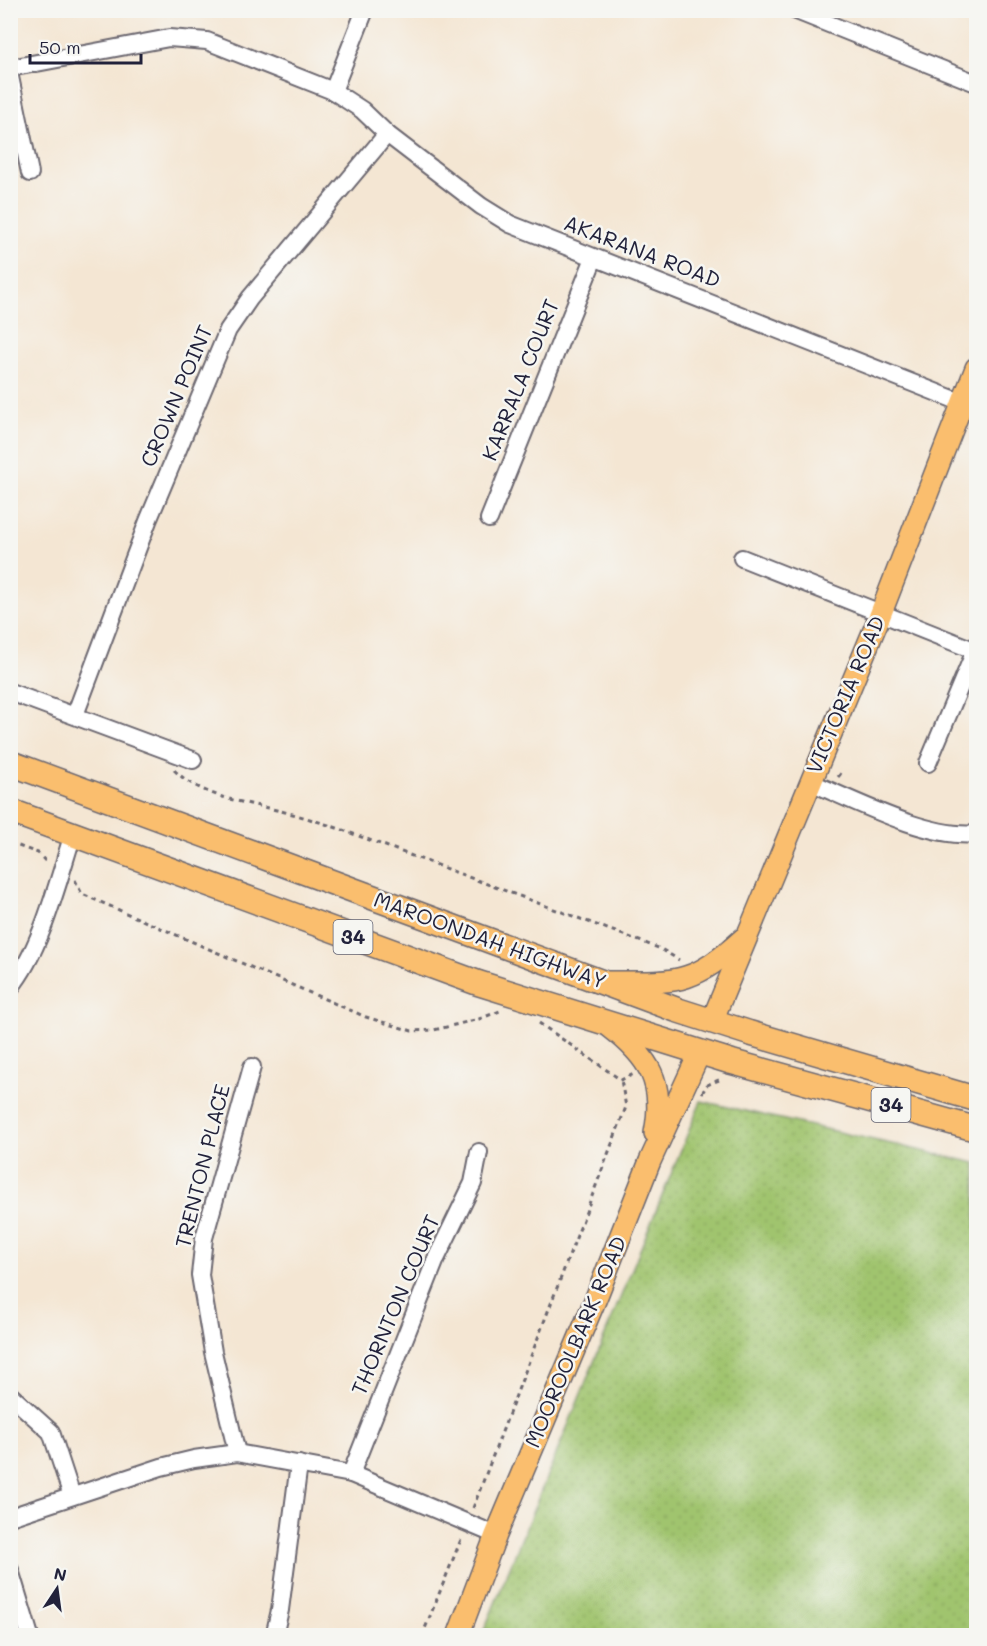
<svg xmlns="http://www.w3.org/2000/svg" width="987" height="1646" viewBox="0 0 987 1646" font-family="Mali,sans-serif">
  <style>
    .grass { fill: url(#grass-dots); stroke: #617354; stroke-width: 1.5 }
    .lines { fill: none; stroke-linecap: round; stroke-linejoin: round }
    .minor-casing { stroke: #6c6770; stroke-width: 20 }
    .major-casing { stroke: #6c6770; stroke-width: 24 }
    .highway-casing { stroke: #6c6770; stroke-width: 27 }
    .path { stroke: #6c6770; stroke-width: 3; stroke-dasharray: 4.5 4.5; stroke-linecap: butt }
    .minor { stroke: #fff; stroke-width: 16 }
    .major { stroke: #fabe6e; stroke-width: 21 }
    .highway { stroke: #fabe6e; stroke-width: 24 }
    .labels { text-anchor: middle; stroke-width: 5; stroke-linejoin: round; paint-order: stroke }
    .shield { fill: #f6f6f2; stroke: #626272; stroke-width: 1.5 }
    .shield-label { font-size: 20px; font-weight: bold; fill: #22223b }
    .street-label { font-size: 21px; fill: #22223b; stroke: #f6f6f2 }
  </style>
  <defs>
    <pattern id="grass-dots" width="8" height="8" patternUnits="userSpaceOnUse" patternTransform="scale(1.5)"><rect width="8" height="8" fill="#a0c46e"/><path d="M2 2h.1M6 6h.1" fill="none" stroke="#8aa860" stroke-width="1.8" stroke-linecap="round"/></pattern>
  </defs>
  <rect width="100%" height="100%" fill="#f6f6f2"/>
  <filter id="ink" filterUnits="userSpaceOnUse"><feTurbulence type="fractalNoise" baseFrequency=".0167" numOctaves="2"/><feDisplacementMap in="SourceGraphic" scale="12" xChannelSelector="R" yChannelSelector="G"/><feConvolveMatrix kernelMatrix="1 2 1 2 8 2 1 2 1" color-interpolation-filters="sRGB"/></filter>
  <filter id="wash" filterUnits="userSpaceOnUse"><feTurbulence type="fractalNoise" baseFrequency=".008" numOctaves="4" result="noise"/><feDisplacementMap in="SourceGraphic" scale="24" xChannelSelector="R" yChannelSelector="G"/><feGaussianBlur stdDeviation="1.35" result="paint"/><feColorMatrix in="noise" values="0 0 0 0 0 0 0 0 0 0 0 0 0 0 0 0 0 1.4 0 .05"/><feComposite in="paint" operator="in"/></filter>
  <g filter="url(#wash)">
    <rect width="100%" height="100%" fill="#f4e6d3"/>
    <polygon class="grass" points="701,1101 976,1163 976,1635 482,1635"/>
  </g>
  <g filter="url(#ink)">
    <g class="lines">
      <g class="minor-casing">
        <g id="minor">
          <polyline points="794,10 976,83"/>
          <polyline points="10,68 169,38 207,41 333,91 362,110 387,134 481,206 510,224 963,403"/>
          <polyline points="10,77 30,173"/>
          <polyline points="333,91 365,10"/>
          <polyline points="489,519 594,258"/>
          <polyline points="742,558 976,651"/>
          <polyline points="10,692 193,760"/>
          <polyline points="75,715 148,521 228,330 250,298 387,134"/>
          <polyline points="928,763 975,651"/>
          <path d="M810,782c45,19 118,57 166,52"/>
          <path d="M10,988c31,-37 48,-107 63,-154"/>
          <polyline points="10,1395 51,1432 72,1496"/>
          <polyline points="237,1453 213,1352 200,1275 204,1238 252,1067"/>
          <polyline points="351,1474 436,1259 473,1183 479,1152"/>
          <polyline points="10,1517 161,1467 194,1459 237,1453 351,1474 496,1535"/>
          <polyline points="10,1570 30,1636"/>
          <polyline points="274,1636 280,1610 299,1464"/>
        </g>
      </g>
      <g class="major-casing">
        <g id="major">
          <path d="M609,982c69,0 82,4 135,-44"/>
          <polyline points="712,1021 881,613 976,368"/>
          <path d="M610,1027c40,31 55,56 45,106"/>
          <polyline points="458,1636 496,1535 596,1298 650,1161 700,1052"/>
        </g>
      </g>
      <g class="highway-casing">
        <g id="highway">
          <polyline points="10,763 677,1010 749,1033 976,1099"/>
          <polyline points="10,811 478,983 732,1062 976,1129"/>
        </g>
      </g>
      <g class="path">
        <path d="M174,770c27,26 64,31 98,39 23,5 45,12 68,20l321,120 18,11"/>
        <polyline points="838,777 843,771"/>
        <polyline points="10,843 38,853 47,863"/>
        <polyline points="75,880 82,894 366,1017 412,1031 434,1030 479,1019 500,1011"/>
        <polyline points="539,1023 621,1080 634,1074"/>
        <polyline points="702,1093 707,1085 719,1080"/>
        <polyline points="473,1508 626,1107 621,1080"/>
        <polyline points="422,1636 462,1537"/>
      </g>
      <use href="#minor" class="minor"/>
      <use href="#major" class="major"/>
      <use href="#highway" class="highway"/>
    </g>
  </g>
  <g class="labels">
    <g class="shield">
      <rect x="333.5" y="920" width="39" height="34" rx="4.5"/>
      <rect x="871.5" y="1088" width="39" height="34" rx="4.5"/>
    </g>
    <g class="shield-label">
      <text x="353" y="944">34</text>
      <text x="891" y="1112">34</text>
    </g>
    <g class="street-label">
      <text transform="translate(642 252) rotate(21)" y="7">AKARANA ROAD</text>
      <text transform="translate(521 380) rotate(-68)" y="7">KARRALA COURT</text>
      <text transform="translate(177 396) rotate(-67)" y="7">CROWN POINT</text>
      <text transform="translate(846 695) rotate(-67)" y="7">VICTORIA ROAD</text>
      <text transform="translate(490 941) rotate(20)" y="7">MAROONDAH HIGHWAY</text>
      <text transform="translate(203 1166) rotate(-76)" y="7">TRENTON PLACE</text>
      <text transform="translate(396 1305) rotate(-67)" y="7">THORNTON COURT</text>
      <text transform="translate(576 1342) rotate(-67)" y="7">MOOROOLBARK ROAD</text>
    </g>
  </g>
  <rect width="987" height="1646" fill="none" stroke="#f6f6f2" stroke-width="36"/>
  <g transform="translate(57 1589) rotate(13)" stroke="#f6f6f2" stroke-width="4.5" paint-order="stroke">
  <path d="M0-4.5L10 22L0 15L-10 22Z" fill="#22223b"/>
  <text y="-9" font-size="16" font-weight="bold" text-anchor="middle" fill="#22223b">N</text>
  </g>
  <path d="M30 54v9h111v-9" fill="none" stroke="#22223b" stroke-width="3"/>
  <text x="39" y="54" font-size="18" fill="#22223b" stroke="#f6f6f2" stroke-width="4.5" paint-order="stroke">50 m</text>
</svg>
